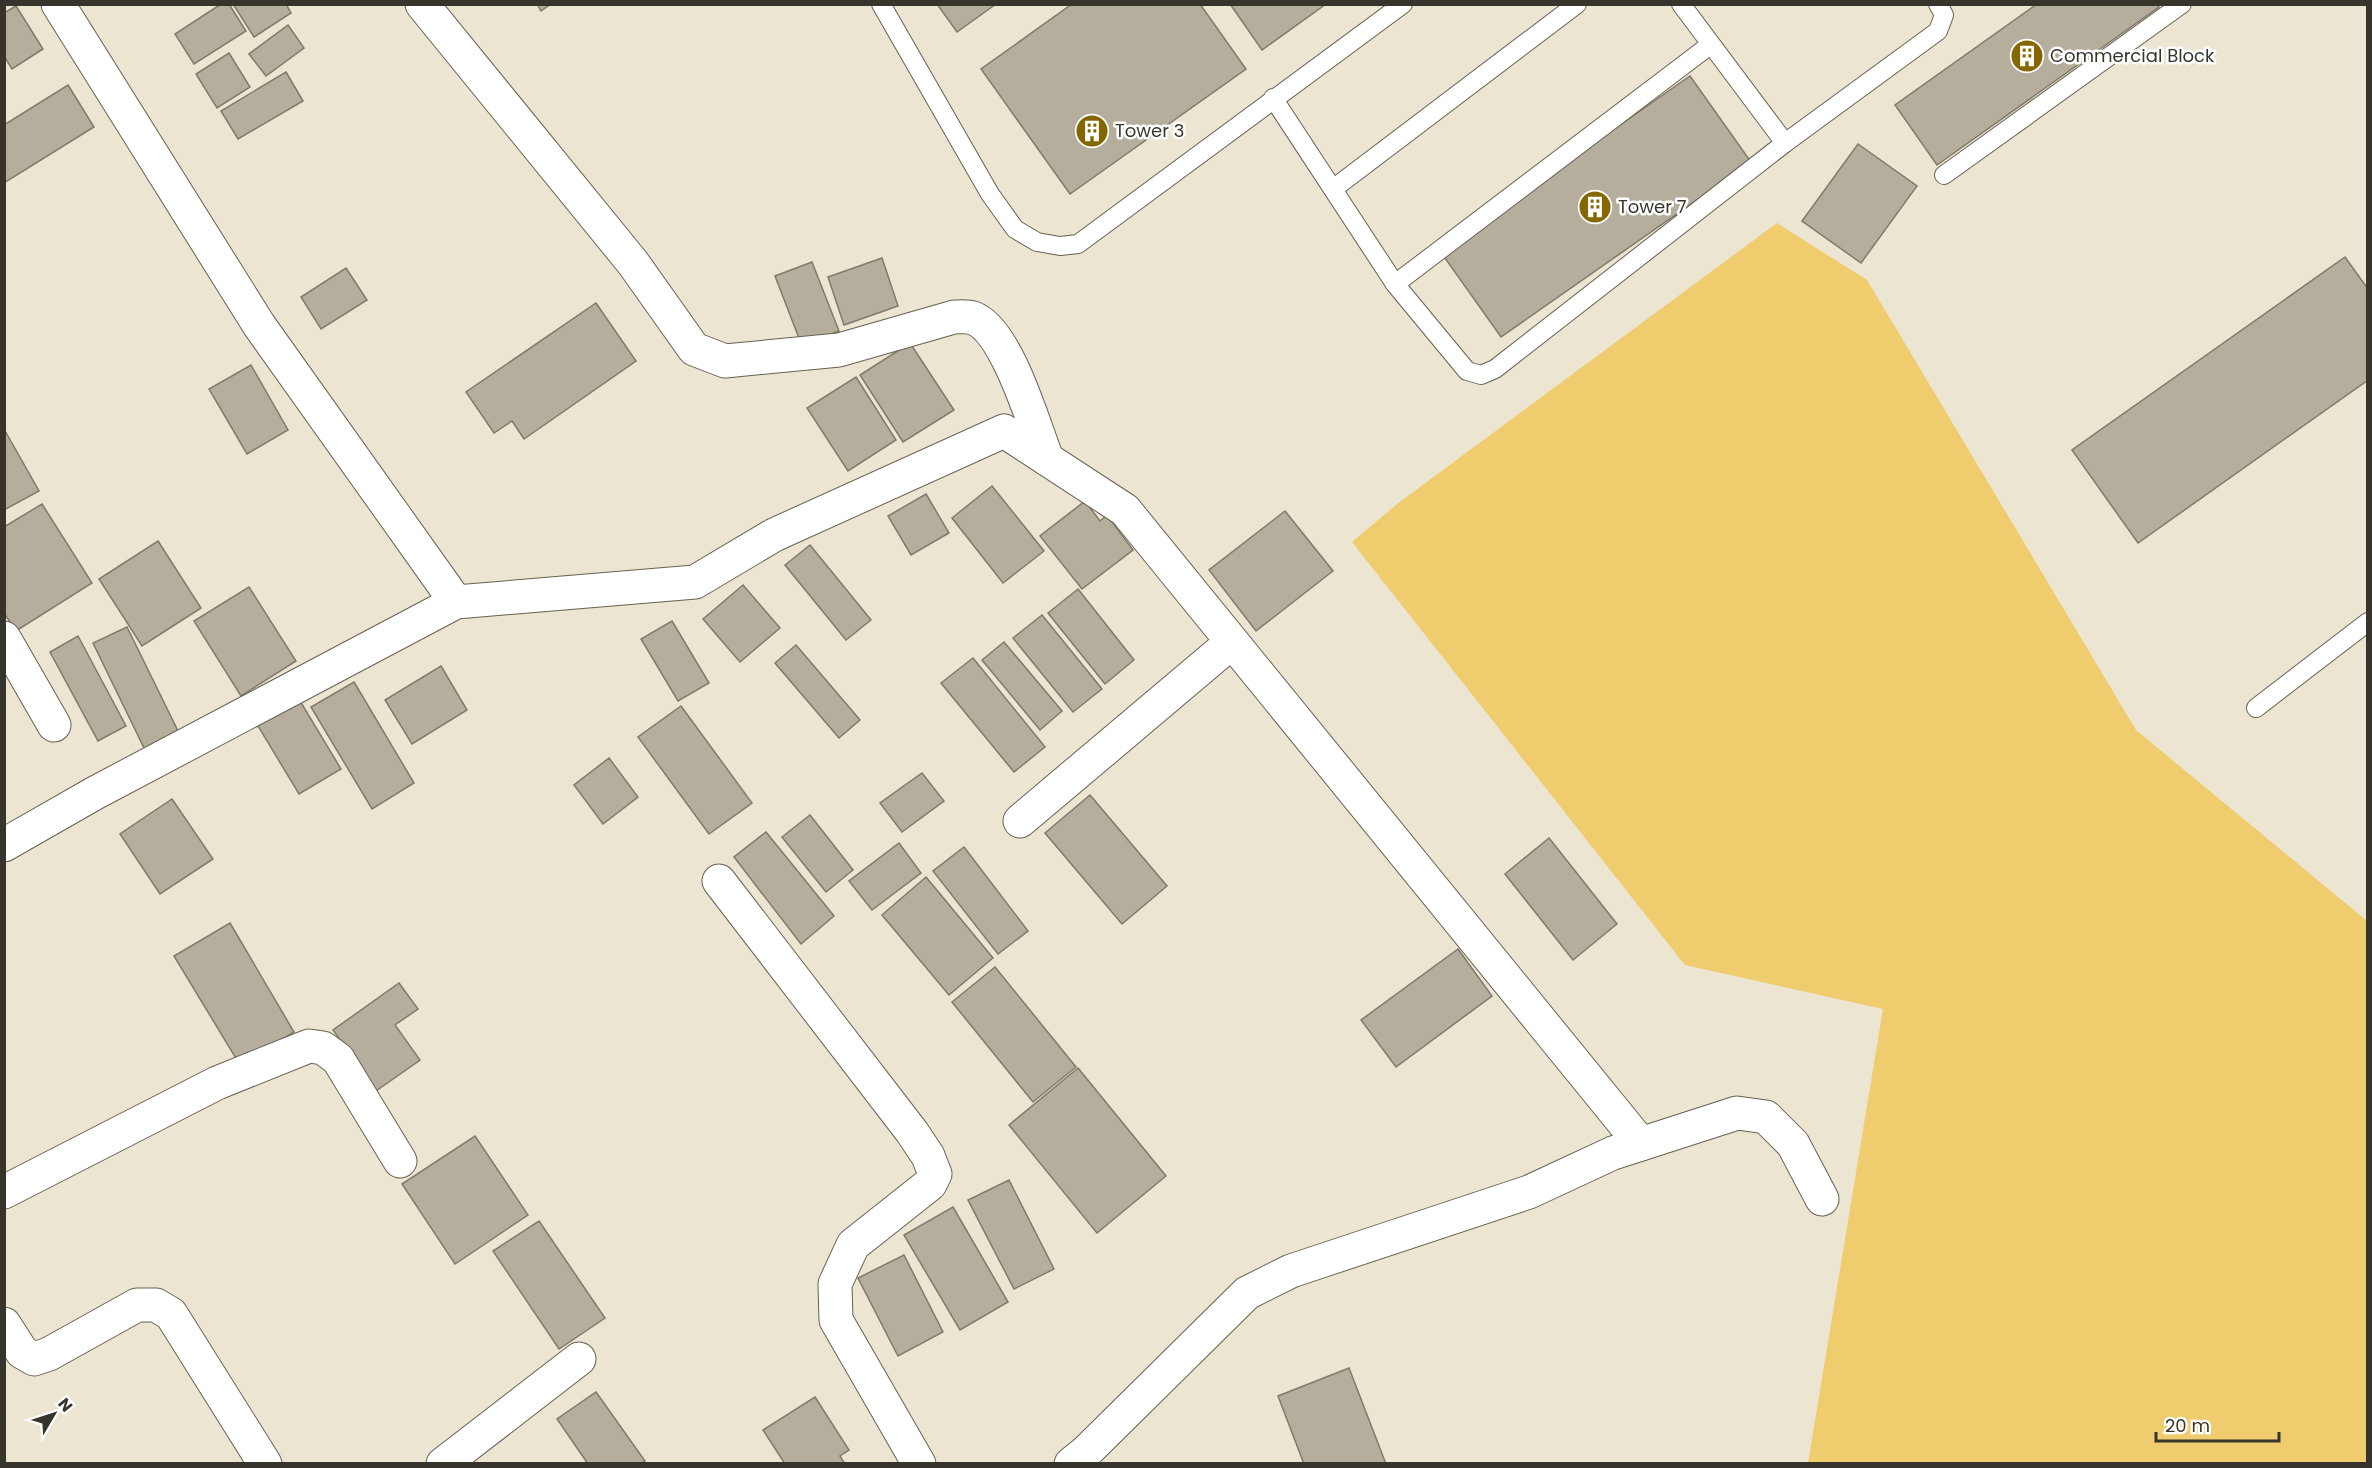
<svg xmlns="http://www.w3.org/2000/svg" width="2372" height="1468" viewBox="0 0 2372 1468" font-family="Poppins,sans-serif">
  <style>
    .green { fill: #efcc6e }
    .building { fill: #b5ae9d; stroke: #817a6a; stroke-width: 1.5 }
    .lines { fill: none; stroke-linecap: round; stroke-linejoin: round }
    .service-casing { stroke: #676150; stroke-width: 20 }
    .minor-casing { stroke: #676150; stroke-width: 35 }
    .service { stroke: #fff; stroke-width: 18 }
    .minor { stroke: #fff; stroke-width: 33 }
    .labels { text-anchor: middle; stroke-width: 5; stroke-linejoin: round; paint-order: stroke }
    .poi-label { font-size: 18px; fill: #37342c; stroke: #fff; text-anchor: start }
  </style>
  <rect width="100%" height="100%" fill="#ece5d2"/>
  <polygon class="green" points="1777,223 1867,280 2136,730 2367,921 2367,1463 1808,1463 1883,1009 1685,965 1352,542 1397,504"/>
  <g class="building">
    <polygon points="221,4 229,4 246,31 194,64 175,34"/>
    <polygon points="233,4 286,4 291,13 254,37"/>
    <polygon points="537,4 551,4 541,11"/>
    <polygon points="937,4 996,4 957,32"/>
    <polygon points="1072,4 1200,4 1246,69 1070,194 981,69"/>
    <polygon points="1230,4 1326,4 1262,50"/>
    <polygon points="2037,4 2157,4 2159,7 1937,165 1895,105"/>
    <polygon points="16,6 43,49 12,69 4,56 4,13"/>
    <polygon points="288,25 304,48 266,76 249,54"/>
    <polygon points="229,53 250,87 217,108 196,74"/>
    <polygon points="286,72 303,101 238,139 221,111"/>
    <polygon points="1690,76 1751,162 1501,337 1440,251"/>
    <polygon points="68,85 94,127 4,183 4,125"/>
    <polygon points="1858,144 1917,186 1861,263 1802,221"/>
    <polygon points="2345,257 2368,289 2368,380 2138,543 2072,450"/>
    <polygon points="882,258 898,306 844,325 828,277"/>
    <polygon points="812,262 839,331 802,346 775,276"/>
    <polygon points="346,268 367,300 321,329 301,297"/>
    <polygon points="596,303 636,361 524,439 512,421 494,433 466,392"/>
    <polygon points="910,343 954,410 903,442 860,375"/>
    <polygon points="251,365 288,430 247,454 209,389"/>
    <polygon points="856,377 896,440 848,471 807,408"/>
    <polygon points="4,429 39,491 4,510"/>
    <polygon points="992,486 1044,551 1003,583 952,518"/>
    <polygon points="926,494 949,533 911,555 888,516"/>
    <polygon points="1085,501 1100,521 1107,515 1133,550 1082,589 1040,536"/>
    <polygon points="42,504 92,583 16,631 4,613 4,527"/>
    <polygon points="1285,511 1333,571 1256,631 1209,570"/>
    <polygon points="158,541 201,608 142,646 99,579"/>
    <polygon points="810,545 871,620 846,640 785,565"/>
    <polygon points="743,585 780,628 740,662 703,619"/>
    <polygon points="249,587 296,661 241,696 194,621"/>
    <polygon points="1078,589 1134,660 1105,684 1048,613"/>
    <polygon points="1042,615 1102,689 1073,712 1013,638"/>
    <polygon points="672,621 709,683 678,701 641,639"/>
    <polygon points="127,627 179,733 145,750 93,643"/>
    <polygon points="78,636 126,726 98,741 50,652"/>
    <polygon points="1004,642 1062,711 1040,730 982,660"/>
    <polygon points="796,645 860,720 839,738 775,663"/>
    <polygon points="973,658 1045,747 1014,772 941,683"/>
    <polygon points="441,666 467,710 412,744 385,700"/>
    <polygon points="354,682 414,783 372,809 311,707"/>
    <polygon points="297,696 341,769 299,794 255,721"/>
    <polygon points="681,706 752,803 709,834 638,737"/>
    <polygon points="609,758 638,797 603,824 574,785"/>
    <polygon points="922,773 944,801 902,832 880,803"/>
    <polygon points="1090,795 1167,886 1122,924 1045,833"/>
    <polygon points="172,799 213,859 160,894 120,834"/>
    <polygon points="810,815 853,870 826,892 782,837"/>
    <polygon points="766,832 834,916 801,944 734,857"/>
    <polygon points="1549,838 1617,924 1573,960 1505,874"/>
    <polygon points="899,843 921,873 872,910 849,881"/>
    <polygon points="964,847 1028,931 998,954 933,871"/>
    <polygon points="926,877 993,958 949,995 882,915"/>
    <polygon points="230,923 294,1032 240,1065 174,956"/>
    <polygon points="1458,949 1492,996 1396,1067 1361,1020"/>
    <polygon points="995,967 1076,1067 1033,1102 952,1002"/>
    <polygon points="399,983 418,1009 395,1025 420,1060 376,1091 333,1030"/>
    <polygon points="1078,1068 1166,1176 1097,1233 1009,1125"/>
    <polygon points="475,1136 528,1215 455,1264 402,1184"/>
    <polygon points="1009,1180 1054,1269 1014,1289 968,1200"/>
    <polygon points="953,1207 1008,1302 960,1330 904,1235"/>
    <polygon points="539,1221 605,1318 559,1349 493,1251"/>
    <polygon points="904,1255 943,1332 898,1356 858,1278"/>
    <polygon points="1349,1368 1386,1464 1304,1464 1278,1396"/>
    <polygon points="596,1392 645,1461 640,1464 588,1464 557,1419"/>
    <polygon points="815,1397 849,1450 840,1456 845,1464 785,1464 763,1430"/>
  </g>
  <g class="lines">
    <g class="service-casing">
      <g id="service">
        <polyline points="881,4 990,194 1015,229 1037,242 1060,246 1078,244 1403,4"/>
        <polyline points="1681,4 1785,143"/>
        <polyline points="1273,98 1395,284 1467,371 1481,375 1495,369 1785,143 1938,31 1944,15 1938,4"/>
        <polyline points="1944,175 2182,4"/>
        <polyline points="1333,189 1577,4"/>
        <polyline points="1395,284 1710,45"/>
        <polyline points="2256,708 2368,622"/>
      </g>
    </g>
    <g class="minor-casing">
      <g id="minor">
        <polyline points="58,4 259,325 456,602"/>
        <path d="M422,4l211,259 61,86 31,12 114,-11 115,-33c6,0 13,-1 19,1 34,12 61,108 74,141"/>
        <polyline points="4,638 54,725"/>
        <polyline points="1020,821 1232,642"/>
        <polyline points="4,845 95,793 456,602 695,582 774,535 1004,431 1125,510 1641,1144"/>
        <polyline points="719,881 912,1132 928,1156 935,1174 930,1184 853,1245 835,1284 836,1320 919,1464"/>
        <polyline points="4,1192 217,1083 309,1046 323,1048 338,1059 400,1161"/>
        <polyline points="4,1324 22,1352 34,1359 49,1354 137,1305 156,1305 171,1314 265,1464"/>
        <polyline points="443,1464 579,1359"/>
        <polyline points="1071,1464 1087,1451 1247,1293 1291,1271 1529,1192 1613,1153 1737,1113 1766,1117 1793,1144 1822,1199"/>
      </g>
    </g>
    <use href="#service" class="service"/>
    <use href="#minor" class="minor"/>
  </g>
  <defs>
    <g id="building-disc" transform="scale(1.725)"><circle r="9.5" fill="#846700" stroke="#fff"/><path d="M-4-6H4V6H1V3H-1V6H-4ZM-2.5-4.3h1.7v1.8h-1.7ZM.8-4.3h1.7v1.8H.8ZM-2.5-1h1.7V.8h-1.7ZM.8-1h1.7V.8H.8Z" fill="#fff"/></g>
  </defs>
  <g fill-rule="evenodd">
    <use href="#building-disc" x="2027" y="56"/>
    <use href="#building-disc" x="1092" y="131"/>
    <use href="#building-disc" x="1595" y="207"/>
  </g>
  <g class="labels">
    <g class="poi-label">
      <text x="2050" y="62">Commercial Block</text>
      <text x="1115" y="137">Tower 3</text>
      <text x="1618" y="213">Tower 7</text>
    </g>
  </g>
  <rect width="2372" height="1468" fill="none" stroke="#37342c" stroke-width="12"/>
  <g transform="translate(54 1414) rotate(51)" stroke="#ffffff" stroke-width="4.5" paint-order="stroke">
  <path d="M0-4.5L10 22L0 15L-10 22Z" fill="#37342c"/>
  <text y="-9" font-size="16" font-weight="bold" text-anchor="middle" fill="#37342c">N</text>
  </g>
  <path d="M2156 1432v9h123v-9" fill="none" stroke="#37342c" stroke-width="3"/>
  <text x="2165" y="1432" font-size="18" fill="#37342c" stroke="#ffffff" stroke-width="4.5" paint-order="stroke">20 m</text>
</svg>
